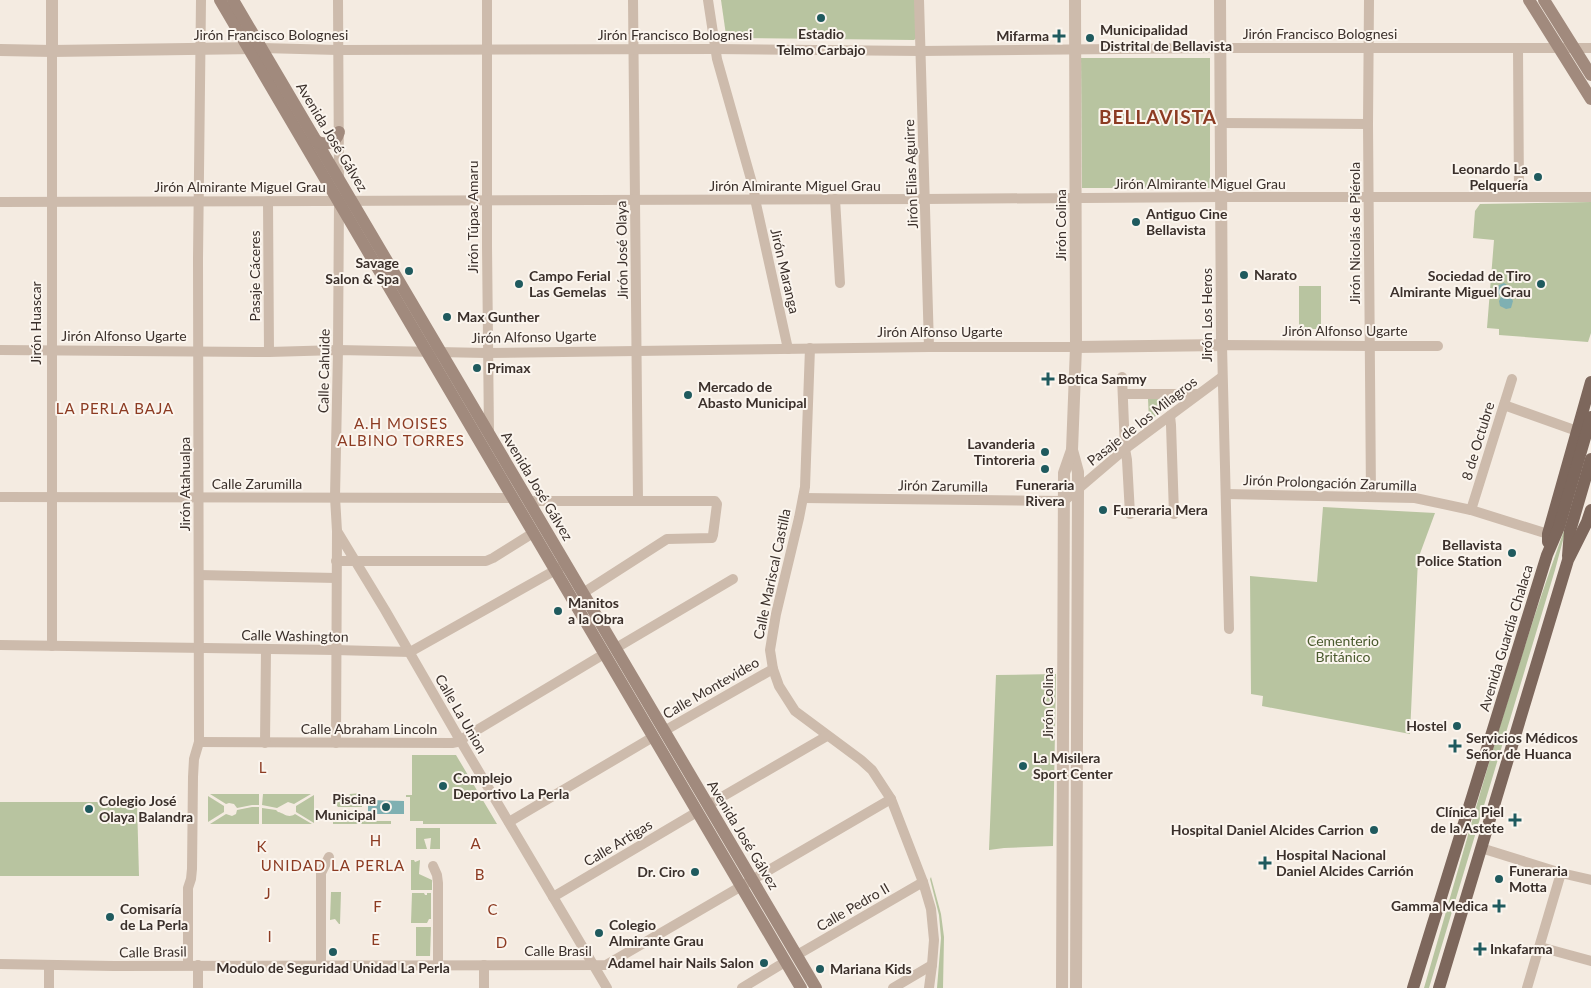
<svg xmlns="http://www.w3.org/2000/svg" width="1591" height="988" viewBox="0 0 1591 988" font-family="Lato,sans-serif">
  <style>
    .green { fill: #b8c4a0 }
    .water { fill: #7fb0b2 }
    .lines { fill: none; stroke-linecap: round; stroke-linejoin: round }
    .minor { stroke: #cdbbac; stroke-width: 10 }
    .tertiary { stroke: #cdbbac; stroke-width: 12 }
    .secondary { stroke: #a18a7d; stroke-width: 12 }
    .primary { stroke: #7d675c; stroke-width: 12 }
    .poi-dot { fill: #1f5a5e; stroke: #fbf5ee; stroke-width: 2 }
    .labels { text-anchor: middle; stroke-width: 4; stroke-linejoin: round; paint-order: stroke }
    .poi-label { font-size: 14px; font-weight: bold; fill: #3b302b; stroke: #fbf5ee; text-anchor: start }
    .street-label { font-size: 14px; fill: #3b302b; stroke: #fbf5ee }
    .park-label { font-size: 14px; fill: #4a5a2e; stroke: #fbf5ee }
    .neighbourhood-label { font-size: 15px; letter-spacing: 1px; fill: #8c3b22; stroke: #fbf5ee }
    .district-label { font-size: 19px; font-weight: bold; letter-spacing: 1px; fill: #8c3b22; stroke: #fbf5ee }
  </style>
  <rect width="100%" height="100%" fill="#f4ebe1"/>
  <g class="green">
    <polygon points="721,0 917,0 918,37 914,40 732,38 726,35"/>
    <polygon points="1081,58 1210,58 1210,188 1082,188"/>
    <polygon points="1591,202 1591,333 1588,342 1499,335 1499,329 1487,328 1494,240 1473,238 1475,211 1480,204"/>
    <rect x="1299" y="286" width="22" height="43"/>
    <polygon points="1176,397 1176,401 1149,421 1148,399"/>
    <polygon points="1323,507 1435,513 1418,559 1410,734 1262,706 1263,696 1251,694 1250,576 1317,582"/>
    <path d="M1570,514l-15,56 -126,418h-5c46,-158 89,-319 146,-474z"/>
    <polygon points="1056,674 1053,846 1004,848 989,850 996,675"/>
    <polygon points="412,755 456,755 497,824 423,824 423,821 410,821 410,797 406,797 406,795 412,795"/>
    <polygon points="362,793 362,807 338,807 335,803 337,796 340,796 341,794 342,796 349,796 350,794"/>
    <polygon points="210,794 259,794 259,805 252,805 237,808 234,804 229,803 226,804"/>
    <polygon points="263,794 311,794 294,804 288,802 277,808 262,805"/>
    <polygon points="314,795 314,823 296,812 296,806"/>
    <polygon points="208,796 224,806 224,812 208,822"/>
    <polygon points="0,802 137,802 139,876 0,876"/>
    <polygon points="252,807 259,807 259,824 210,824 226,814 232,816 236,814 237,810"/>
    <path d="M262,808l14,2 2,2c6,1 10,7 17,2l17,10h-50z"/>
    <polygon points="338,811 362,811 362,821 391,821 391,824 333,824 333,816"/>
    <polygon points="416,828 440,828 440,849 430,849 431,838 424,839 427,849 416,849"/>
    <polygon points="411,860 414,860 415,862 420,860 419,874 432,880 432,890 411,890"/>
    <polygon points="931,877 941,914 944,937 943,988 937,988 941,938 939,915 930,879"/>
    <polygon points="331,892 341,892 340,924 339,924 335,919 330,920"/>
    <polygon points="412,893 424,893 425,895 427,895 427,893 431,893 431,919 429,919 427,923 411,923"/>
    <polygon points="416,927 431,927 430,956 416,956"/>
  </g>
  <g class="water">
    <polygon points="1504,283 1510,287 1511,291 1510,296 1513,301 1511,308 1506,309 1500,306 1499,301 1501,297 1497,292 1499,285"/>
    <polygon points="368,800 404,801 404,814 368,814"/>
  </g>
  <g class="lines">
    <g class="minor">
      <polyline points="338,0 339,179"/>
      <polyline points="487,0 487,246 489,434"/>
      <polyline points="633,0 638,501"/>
      <polyline points="708,0 717,59 754,190 755,199 788,349"/>
      <polyline points="919,0 929,347"/>
      <polyline points="1369,0 1368,124 1371,497"/>
      <polyline points="262,48 338,50 715,49 921,51 1220,48 1591,48"/>
      <polyline points="1518,49 1519,196"/>
      <polyline points="1220,123 1368,124"/>
      <polyline points="835,199 840,283"/>
      <polyline points="268,201 269,352"/>
      <polyline points="0,202 925,199 1221,197 1591,197"/>
      <polyline points="810,348 805,487 799,518 776,614 770,650 773,669 779,686 795,711 861,760 872,770 891,799 923,882 931,909 934,940 932,965 929,988"/>
      <polyline points="0,350 269,352 338,350 487,353 929,347 1076,347"/>
      <polyline points="1122,377 1125,449 1127,460 1130,514"/>
      <polyline points="1123,394 1198,394"/>
      <polyline points="1504,405 1577,431"/>
      <polyline points="1170,416 1171,425 1174,514"/>
      <polyline points="1226,494 1415,498 1471,510 1548,534"/>
      <polyline points="0,497 513,498"/>
      <polyline points="803,498 1064,501 1125,449 1222,377"/>
      <polyline points="529,501 715,501 717,504 713,535 712,538 667,539 583,593"/>
      <polyline points="1471,510 1512,379"/>
      <polyline points="337,531 385,610 460,740 607,988"/>
      <polyline points="336,561 486,561 493,558 533,533"/>
      <polyline points="199,575 336,578"/>
      <polyline points="1229,629 1222,345 1370,346 1438,346"/>
      <polyline points="0,645 335,650 410,652 561,567"/>
      <polyline points="52,646 52,51"/>
      <polyline points="616,648 733,579"/>
      <polyline points="664,731 773,669"/>
      <polyline points="199,742 452,743 457,742 604,654"/>
      <polyline points="265,743 266,649"/>
      <polyline points="336,743 337,531 335,497 338,350 339,201"/>
      <polyline points="708,805 827,736"/>
      <polyline points="509,822 653,737"/>
      <polyline points="1481,848 1561,873 1591,880"/>
      <polyline points="433,866 437,875 438,883 438,965"/>
      <polyline points="553,897 697,812"/>
      <polyline points="1540,947 1591,961"/>
      <polyline points="797,955 923,882"/>
      <polyline points="0,964 114,966 606,965 891,799"/>
      <polyline points="188,965 188,888 191,879 192,869 193,777 194,759 199,742 198,259 201,0"/>
      <polyline points="198,965 198,988"/>
      <polyline points="484,965 484,988"/>
      <polyline points="49,966 49,988"/>
      <polyline points="321,966 321,873 329,857"/>
      <polyline points="742,988 785,962"/>
      <polyline points="893,988 932,965"/>
      <polyline points="1527,988 1561,873"/>
    </g>
    <g class="tertiary">
      <polyline points="0,50 52,51 257,48"/>
      <polyline points="52,51 52,0"/>
      <polyline points="1076,347 1222,345 1220,0"/>
      <polyline points="1072,450 1078,472 1078,488 1076,988"/>
      <polyline points="1062,988 1064,473 1072,450 1076,347 1075,0"/>
    </g>
    <g class="secondary">
      <polyline points="220,0 801,988"/>
      <polyline points="233,0 816,988"/>
      <polyline points="1529,0 1591,99"/>
      <polyline points="1544,0 1591,75"/>
      <path d="M316,141c10,5 20,2 23,-9"/>
    </g>
    <g class="primary">
      <polyline points="1548,542 1548,534 1591,382"/>
      <polyline points="1568,556 1570,531 1591,459"/>
      <polyline points="1413,988 1547,555 1559,527 1591,417"/>
      <polyline points="1439,988 1568,560 1587,522 1591,510"/>
    </g>
  </g>
  <g class="poi-dot">
    <circle cx="821" cy="18" r="5"/>
    <path d="M1056.5 28.5h5v5h5v5h-5v5h-5v-5h-5v-5h5z"/>
    <circle cx="1090" cy="38" r="5"/>
    <circle cx="1538" cy="177" r="5"/>
    <circle cx="1136" cy="222" r="5"/>
    <circle cx="409" cy="271" r="5"/>
    <circle cx="1244" cy="275" r="5"/>
    <circle cx="519" cy="284" r="5"/>
    <circle cx="1541" cy="284" r="5"/>
    <circle cx="447" cy="317" r="5"/>
    <circle cx="477" cy="368" r="5"/>
    <path d="M1045.5 371.5h5v5h5v5h-5v5h-5v-5h-5v-5h5z"/>
    <circle cx="688" cy="395" r="5"/>
    <circle cx="1045" cy="452" r="5"/>
    <circle cx="1045" cy="469" r="5"/>
    <circle cx="1103" cy="510" r="5"/>
    <circle cx="1512" cy="553" r="5"/>
    <circle cx="558" cy="611" r="5"/>
    <circle cx="1457" cy="726" r="5"/>
    <path d="M1452.5 738.5h5v5h5v5h-5v5h-5v-5h-5v-5h5z"/>
    <circle cx="1023" cy="766" r="5"/>
    <circle cx="443" cy="786" r="5"/>
    <circle cx="386" cy="807" r="5"/>
    <circle cx="89" cy="809" r="5"/>
    <path d="M1512.5 812.5h5v5h5v5h-5v5h-5v-5h-5v-5h5z"/>
    <circle cx="1374" cy="830" r="5"/>
    <path d="M1262.5 855.5h5v5h5v5h-5v5h-5v-5h-5v-5h5z"/>
    <circle cx="695" cy="872" r="5"/>
    <circle cx="1499" cy="879" r="5"/>
    <path d="M1496.5 898.5h5v5h5v5h-5v5h-5v-5h-5v-5h5z"/>
    <circle cx="110" cy="917" r="5"/>
    <circle cx="599" cy="933" r="5"/>
    <path d="M1477.5 941.5h5v5h5v5h-5v5h-5v-5h-5v-5h5z"/>
    <circle cx="333" cy="952" r="5"/>
    <circle cx="764" cy="963" r="5"/>
    <circle cx="820" cy="969" r="5"/>
  </g>
  <g class="labels">
    <g class="poi-label">
      <text x="1100" y="35">Municipalidad<tspan x="1100" dy="16">Distrital de Bellavista</tspan></text>
      <text x="821" y="39" text-anchor="middle">Estadio<tspan x="821" dy="16">Telmo Carbajo</tspan></text>
      <text x="1049" y="41" text-anchor="end">Mifarma</text>
      <text x="1528" y="174" text-anchor="end">Leonardo La<tspan x="1528" dy="16">Pelquería</tspan></text>
      <text x="1146" y="219">Antiguo Cine<tspan x="1146" dy="16">Bellavista</tspan></text>
      <text x="399" y="268" text-anchor="end">Savage<tspan x="399" dy="16">Salon &amp; Spa</tspan></text>
      <text x="1254" y="280">Narato</text>
      <text x="529" y="281">Campo Ferial<tspan x="529" dy="16">Las Gemelas</tspan></text>
      <text x="1531" y="281" text-anchor="end">Sociedad de Tiro<tspan x="1531" dy="16">Almirante Miguel Grau</tspan></text>
      <text x="457" y="322">Max Gunther</text>
      <text x="487" y="373">Primax</text>
      <text x="1058" y="384">Botica Sammy</text>
      <text x="698" y="392">Mercado de<tspan x="698" dy="16">Abasto Municipal</tspan></text>
      <text x="1035" y="449" text-anchor="end">Lavanderia<tspan x="1035" dy="16">Tintoreria</tspan></text>
      <text x="1045" y="490" text-anchor="middle">Funeraria<tspan x="1045" dy="16">Rivera</tspan></text>
      <text x="1113" y="515">Funeraria Mera</text>
      <text x="1502" y="550" text-anchor="end">Bellavista<tspan x="1502" dy="16">Police Station</tspan></text>
      <text x="568" y="608">Manitos<tspan x="568" dy="16">a la Obra</tspan></text>
      <text x="1447" y="731" text-anchor="end">Hostel</text>
      <text x="1466" y="743">Servicios Médicos<tspan x="1466" dy="16">Señor de Huanca</tspan></text>
      <text x="1033" y="763">La Misilera<tspan x="1033" dy="16">Sport Center</tspan></text>
      <text x="453" y="783">Complejo<tspan x="453" dy="16">Deportivo La Perla</tspan></text>
      <text x="376" y="804" text-anchor="end">Piscina<tspan x="376" dy="16">Municipal</tspan></text>
      <text x="99" y="806">Colegio José<tspan x="99" dy="16">Olaya Balandra</tspan></text>
      <text x="1504" y="817" text-anchor="end">Clínica Piel<tspan x="1504" dy="16">de la Astete</tspan></text>
      <text x="1364" y="835" text-anchor="end">Hospital Daniel Alcides Carrion</text>
      <text x="1276" y="860">Hospital Nacional<tspan x="1276" dy="16">Daniel Alcides Carrión</tspan></text>
      <text x="1509" y="876">Funeraria<tspan x="1509" dy="16">Motta</tspan></text>
      <text x="685" y="877" text-anchor="end">Dr. Ciro</text>
      <text x="1488" y="911" text-anchor="end">Gamma Medica</text>
      <text x="120" y="914">Comisaría<tspan x="120" dy="16">de La Perla</tspan></text>
      <text x="609" y="930">Colegio<tspan x="609" dy="16">Almirante Grau</tspan></text>
      <text x="1490" y="954">Inkafarma</text>
      <text x="754" y="968" text-anchor="end">Adamel hair Nails Salon</text>
      <text x="333" y="973" text-anchor="middle">Modulo de Seguridad Unidad La Perla</text>
      <text x="830" y="974">Mariana Kids</text>
    </g>
    <g class="street-label">
      <text x="1320" y="39">Jirón Francisco Bolognesi</text>
      <text x="271" y="40">Jirón Francisco Bolognesi</text>
      <text x="675" y="40">Jirón Francisco Bolognesi</text>
      <text transform="translate(332 137) rotate(59)" y="5">Avenida José Gálvez</text>
      <text transform="translate(911 174) rotate(-92)" y="5">Jirón Elias Aguirre</text>
      <text x="1200" y="189">Jirón Almirante Miguel Grau</text>
      <text x="795" y="191">Jirón Almirante Miguel Grau</text>
      <text x="240" y="192">Jirón Almirante Miguel Grau</text>
      <text transform="translate(473 217) rotate(-90)" y="5">Jirón Túpac Amaru</text>
      <text transform="translate(1061 225) rotate(-90)" y="5">Jirón Colina</text>
      <text transform="translate(1355 233) rotate(-90)" y="5">Jirón Nicolás de Piérola</text>
      <text transform="translate(622 250) rotate(-91)" y="5">Jirón José Olaya</text>
      <text transform="translate(785 271) rotate(77)" y="5">Jirón Maranga</text>
      <text transform="translate(255 276) rotate(-90)" y="5">Pasaje Cáceres</text>
      <text transform="translate(1207 315) rotate(-90)" y="5">Jirón Los Heros</text>
      <text transform="translate(36 323) rotate(-90)" y="5">Jirón Huascar</text>
      <text x="1345" y="336">Jirón Alfonso Ugarte</text>
      <text x="940" y="337">Jirón Alfonso Ugarte</text>
      <text x="124" y="341">Jirón Alfonso Ugarte</text>
      <text transform="translate(534 337) rotate(-1)" y="5">Jirón Alfonso Ugarte</text>
      <text transform="translate(324 371) rotate(-89)" y="5">Calle Cahuide</text>
      <text transform="translate(1142 421) rotate(-38)" y="5">Pasaje de los Milagros</text>
      <text transform="translate(1478 441) rotate(-73)" y="5">8 de Octubre</text>
      <text transform="translate(1330 483) rotate(2)" y="5">Jirón Prolongación Zarumilla</text>
      <text transform="translate(185 484) rotate(-90)" y="5">Jirón Atahualpa</text>
      <text x="257" y="489">Calle Zarumilla</text>
      <text transform="translate(537 486) rotate(59)" y="5">Avenida José Gálvez</text>
      <text transform="translate(943 486) rotate(1)" y="5">Jirón Zarumilla</text>
      <text transform="translate(772 574) rotate(-78)" y="5">Calle Mariscal Castilla</text>
      <text transform="translate(295 636) rotate(1)" y="5">Calle Washington</text>
      <text transform="translate(1506 638) rotate(-73)" y="5">Avenida Guardia Chalaca</text>
      <text transform="translate(711 688) rotate(-30)" y="5">Calle Montevideo</text>
      <text transform="translate(1048 703) rotate(-90)" y="5">Jirón Colina</text>
      <text transform="translate(461 714) rotate(60)" y="5">Calle La Union</text>
      <text x="369" y="734">Calle Abraham Lincoln</text>
      <text transform="translate(743 835) rotate(59)" y="5">Avenida José Gálvez</text>
      <text transform="translate(618 843) rotate(-31)" y="5">Calle Artigas</text>
      <text transform="translate(853 907) rotate(-30)" y="5">Calle Pedro II</text>
      <text x="558" y="956">Calle Brasil</text>
      <text transform="translate(153 952) rotate(-1)" y="5">Calle Brasil</text>
    </g>
    <g class="park-label">
      <text x="1343" y="646">Cementerio<tspan x="1343" dy="16">Británico</tspan></text>
    </g>
    <g class="neighbourhood-label">
      <text x="115" y="414">LA PERLA BAJA</text>
      <text x="401" y="429">A.H MOISES<tspan x="401" dy="17">ALBINO TORRES</tspan></text>
      <text x="263" y="773">L</text>
      <text x="376" y="846">H</text>
      <text x="476" y="849">A</text>
      <text x="262" y="852">K</text>
      <text x="333" y="871">UNIDAD LA PERLA</text>
      <text x="480" y="880">B</text>
      <text x="268" y="899">J</text>
      <text x="378" y="912">F</text>
      <text x="493" y="915">C</text>
      <text x="270" y="942">I</text>
      <text x="376" y="945">E</text>
      <text x="502" y="948">D</text>
    </g>
    <g class="district-label">
      <text x="1158" y="124">BELLAVISTA</text>
    </g>
  </g>
</svg>
